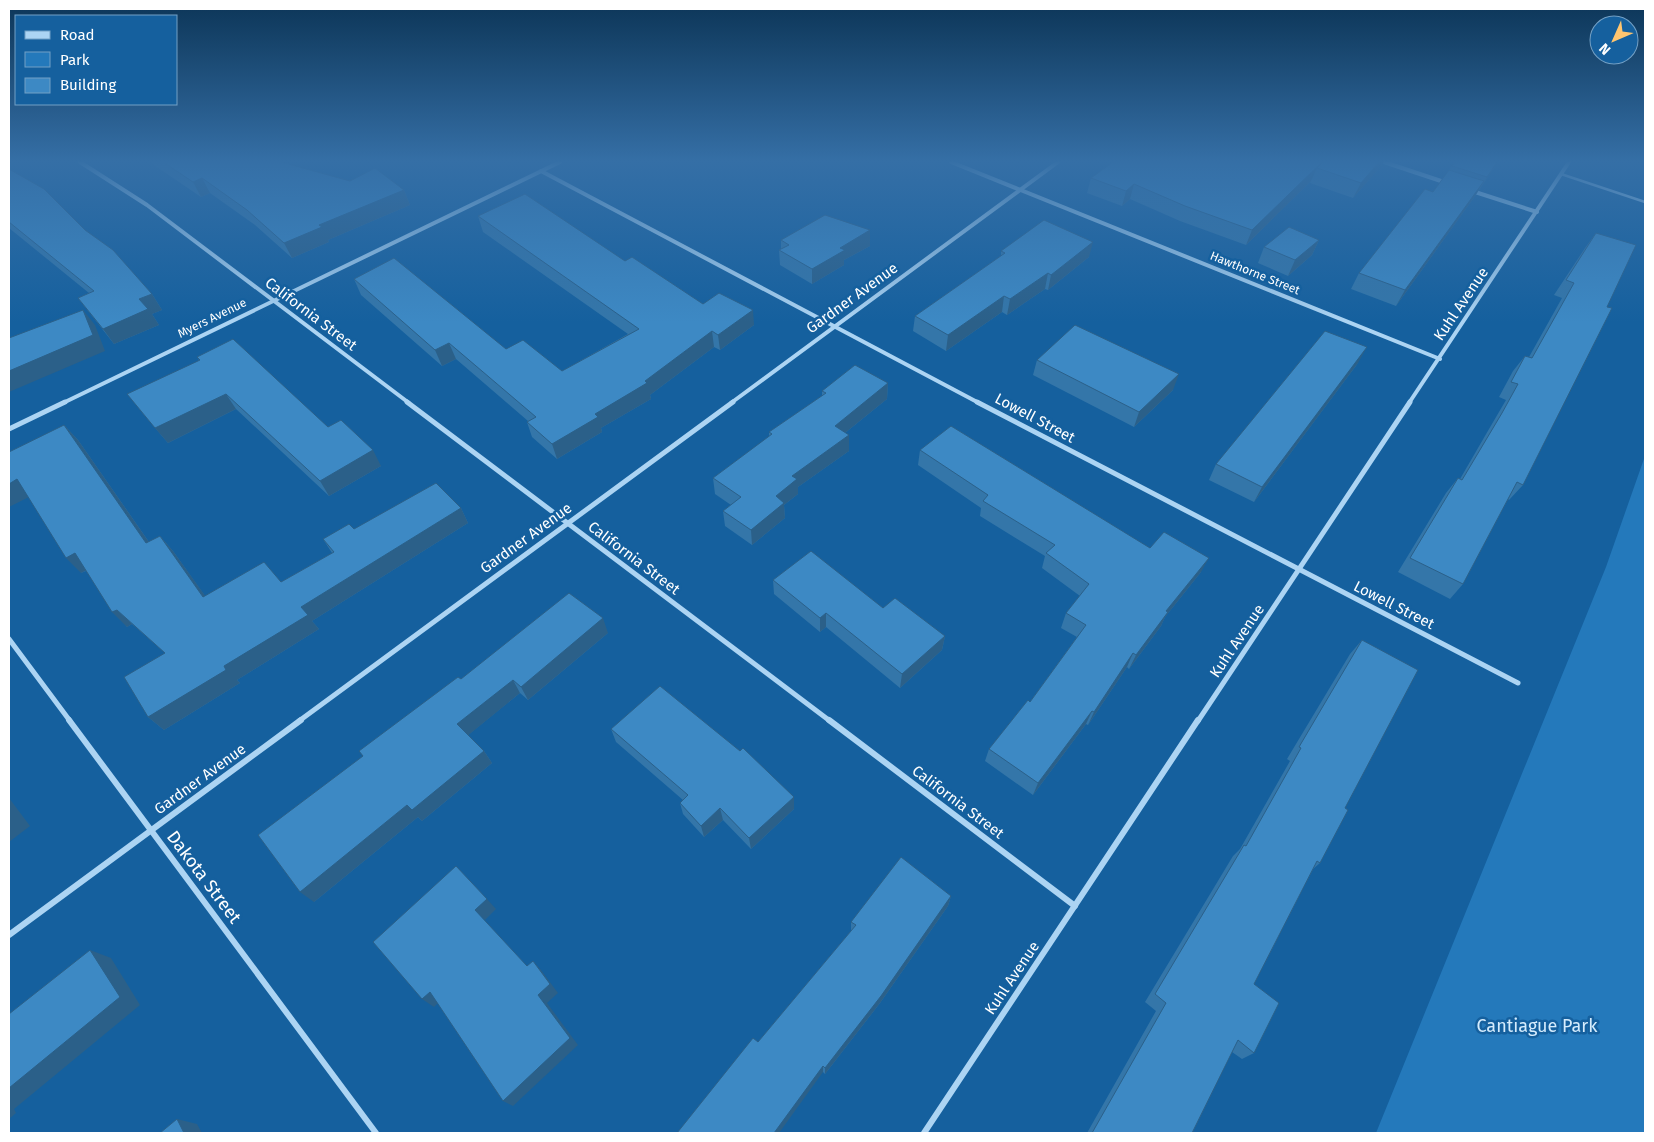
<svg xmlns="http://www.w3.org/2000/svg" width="1654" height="1142" viewBox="0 0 1654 1142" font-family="'Fira Sans',sans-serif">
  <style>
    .green { fill: #2479bb }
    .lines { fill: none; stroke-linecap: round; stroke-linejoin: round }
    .lane { stroke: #acd4f3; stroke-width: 2.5 }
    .street-far2 { stroke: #acd4f3; stroke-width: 4 }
    .street-far1 { stroke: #acd4f3; stroke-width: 5 }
    .street { stroke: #acd4f3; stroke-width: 6 }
    .wall { fill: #3476a9 }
    .shaded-wall { fill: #2b6089 }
    .building { fill: #3d89c4; stroke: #2b6089 }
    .labels { text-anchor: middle; stroke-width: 5; stroke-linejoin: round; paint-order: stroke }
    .far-street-label { font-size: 12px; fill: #fff; stroke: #15609e }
    .street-label { font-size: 15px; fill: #fff; stroke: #15609e }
    .near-street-label { font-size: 18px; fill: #fff; stroke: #15609e }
    .near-park-label { font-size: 18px; fill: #d5ecfd; stroke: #15609e }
  </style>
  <rect width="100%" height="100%" fill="#15609e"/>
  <polygon class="green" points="1645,456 1645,1133 1376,1133 1606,567"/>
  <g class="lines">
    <polyline class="lane" points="1561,174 1645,202"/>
    <g class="street-far2">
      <polyline points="80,162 147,205 409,403"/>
      <polyline points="951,162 1440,359"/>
      <polyline points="1384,162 1447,183"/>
      <polyline points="541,171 979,403"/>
      <polyline points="1472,191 1537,212"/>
      <polyline points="63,403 560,162"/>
      <polyline points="731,403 1058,162"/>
      <polyline points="1409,403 1569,162"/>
    </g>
    <g class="street-far1">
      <polyline points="407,402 830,721"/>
      <polyline points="977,402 1518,683"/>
      <polyline points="9,429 65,402"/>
      <polyline points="9,639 70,721"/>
      <polyline points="299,721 733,402"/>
      <polyline points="1198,721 1410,402"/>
    </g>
    <g class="street">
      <polyline points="69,720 376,1133"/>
      <polyline points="829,720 1075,906"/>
      <polyline points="9,935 301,720"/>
      <polyline points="924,1133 1198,720"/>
    </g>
  </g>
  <g class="wall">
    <polygon points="152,162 281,162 350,181 404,190 410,205 328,240 329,242 292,258 255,225 210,193 201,197 154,165"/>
    <polygon points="1498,162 1475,196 1396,306 1351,289 1359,273 1433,192 1452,166"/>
    <polygon points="1382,165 1353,198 1310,183 1311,181 1246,245 1180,221 1130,199 1122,206 1087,193 1091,178"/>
    <polygon points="9,169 85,230 152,294 162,310 152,314 159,325 114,344 78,298 89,293 9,228"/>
    <polygon points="478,216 625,261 703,304 754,325 720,350 714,347 650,395 651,399 601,428 602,432 557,459 532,437 527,422 528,421 456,359 442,366 361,295 354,279 506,349 562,371 628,334 483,232"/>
    <polygon points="870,230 870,246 844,260 844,265 812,284 780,265 779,250 781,249 781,240"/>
    <polygon points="1596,233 1523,485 1509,500 1508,499 1463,584 1450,599 1398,572 1446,493 1458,478 1460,479 1489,429 1506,400 1499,397 1513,371 1525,356 1529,357 1562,298 1554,295 1585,248"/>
    <polygon points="1319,240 1312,255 1288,276 1258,263 1264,247"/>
    <polygon points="1001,251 1089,257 1048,290 1045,289 1007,315 1002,312 946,351 913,331 915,316 1001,256"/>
    <polygon points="197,357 328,427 381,466 329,496 236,409 168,443 139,409 199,360"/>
    <polygon points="1037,360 1173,390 1134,427 1033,375"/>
    <polygon points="1358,363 1254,502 1209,480 1216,464"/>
    <polygon points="888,383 887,399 845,433 849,451 798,487 798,494 784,505 785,518 752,545 725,526 723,511 731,505 715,494 713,478 769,437 769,432 822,396 822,391"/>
    <polygon points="64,425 78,440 149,542 160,536 173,551 205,596 281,582 332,553 323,539 354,529 461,508 468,523 312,621 319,629 237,680 240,683 164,730 148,717 165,653 132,624 127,627 86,571 81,573"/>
    <polygon points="920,450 1150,548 1201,572 1165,617 1161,626 1129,669 1127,667 1088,725 1086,724 1033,795 985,761 989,749 1030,702 1077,637 1061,628 1066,613 1080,596 1042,568 1045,556 980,516 981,508 918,465"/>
    <polygon points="773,580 883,608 945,636 942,650 900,688 826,627 820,632 774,594"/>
    <polygon points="608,633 528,700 520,693 468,735 484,751 492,763 422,821 418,817 314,902 363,756 461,679"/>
    <polygon points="1362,640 1345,808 1320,863 1313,869 1254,984 1254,1053 1242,1059 1232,1052 1192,1133 1087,1133 1156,1011 1145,1002 1233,856 1240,849 1290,761 1287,759 1350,654"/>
    <polygon points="611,729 794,797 794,809 751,849 723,820 704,837 683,814 680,803 683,800 616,742"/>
    <polygon points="951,896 948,906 880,1003 825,1074 823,1072 758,1042 851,931 851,922"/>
  </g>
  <g class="shaded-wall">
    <polygon points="1322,162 1325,162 1317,168 1311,181 1246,245 1252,230"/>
    <polygon points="1379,162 1384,162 1382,165 1353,198 1361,183"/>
    <polygon points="1497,162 1498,162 1479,189"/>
    <polygon points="202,178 210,193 201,197 193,182"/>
    <polygon points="1484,181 1475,196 1396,306 1405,290"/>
    <polygon points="1134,184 1130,199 1122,206 1126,191"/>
    <polygon points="404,190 410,205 328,240 329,242 292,258 284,243 319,225"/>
    <polygon points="870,230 870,246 844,260 844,265 812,284 812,269 840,248"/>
    <polygon points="1319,240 1312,255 1288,276 1295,260"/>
    <polygon points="1093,242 1089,257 1048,290 1051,275"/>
    <polygon points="1048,273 1045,289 1007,315 1010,299"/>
    <polygon points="152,294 162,310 152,314 159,325 114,344 103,329 139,299"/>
    <polygon points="1004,296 1002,312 946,351 948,335"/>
    <polygon points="83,310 95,325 105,351 9,392 9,371"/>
    <polygon points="753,310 754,325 720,350 718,335"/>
    <polygon points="712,331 714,347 650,395 651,399 601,428 602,432 557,459 552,444 595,414 645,381"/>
    <polygon points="449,343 456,359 442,366 435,350"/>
    <polygon points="1367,347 1358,363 1254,502 1262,487"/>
    <polygon points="1179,374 1173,390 1134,427 1139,412"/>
    <polygon points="888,383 887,399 835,441 835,426"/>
    <polygon points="226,394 236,409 168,443 155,428"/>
    <polygon points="64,425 78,440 160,558 146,543"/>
    <polygon points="849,435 849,451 798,487 798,494 784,505 785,518 752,545 751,530 792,476"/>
    <polygon points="373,450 381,466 329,496 320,481"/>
    <polygon points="17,479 33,495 9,507 9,484"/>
    <polygon points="461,508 468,523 312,621 319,629 237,680 240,683 164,730 148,717 224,666 301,607"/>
    <polygon points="160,536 173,551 216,611 203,597"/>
    <polygon points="75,553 91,568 81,573 66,558"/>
    <polygon points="1209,558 1201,572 1165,617 1161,626 1129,669 1136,655 1166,611"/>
    <polygon points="117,610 132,624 127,627 112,612"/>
    <polygon points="826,613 826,627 820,632 820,618"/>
    <polygon points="603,618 608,633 528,700 521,687"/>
    <polygon points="945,636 942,650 900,688 902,674"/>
    <polygon points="1133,653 1127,667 1088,725 1094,712"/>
    <polygon points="513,680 520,693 466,737 457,724"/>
    <polygon points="1092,711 1086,724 1033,795 1038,783"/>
    <polygon points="484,751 492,763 422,821 418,817 314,902 300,892 407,805"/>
    <polygon points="794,797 794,809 751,849 749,838"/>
    <polygon points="9,798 30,826 9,842"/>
    <polygon points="720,808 723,820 704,837 701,826"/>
    <polygon points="951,896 948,906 880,1003 825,1074 825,1068"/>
    <polygon points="487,899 496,909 485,920 475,910"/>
    <polygon points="90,950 111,958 140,1005 14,1109 16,1113 9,1119 9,1088"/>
    <polygon points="533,961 541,970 558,993 547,1003 578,1045 513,1106 503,1101 538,995"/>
    <polygon points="430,992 441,1000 434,1007 422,999"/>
    <polygon points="823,1066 823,1072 779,1133 774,1133"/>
    <polygon points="177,1119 197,1124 202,1133 184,1133"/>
  </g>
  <g class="building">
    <polygon points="163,162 281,162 350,181 375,168 404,190 319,225 322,227 284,243 247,210 202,178 193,182"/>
    <polygon points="1113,162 1322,162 1252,230 1185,206 1134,184 1126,191 1091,178"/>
    <polygon points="1323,162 1379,162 1361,183 1317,168"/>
    <polygon points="1455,162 1497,162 1487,177 1452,166"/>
    <polygon points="9,169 44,189 85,230 113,250 152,294 139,299 148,309 103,329 78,298 94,291 9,222"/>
    <polygon points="1449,170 1484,181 1405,290 1359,273 1425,189 1433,192"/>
    <polygon points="525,194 625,261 632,257 703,304 719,293 753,310 718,335 712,331 645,381 647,383 595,414 598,417 552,444 527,422 536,417 449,343 435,350 354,279 394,258 506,349 523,340 562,371 639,329 478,216"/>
    <polygon points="825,215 870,230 840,248 845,250 812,269 779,250 789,245 781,240"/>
    <polygon points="1044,220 1093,242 1051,275 1048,273 1010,299 1004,296 948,335 915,316 1005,253 1001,251"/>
    <polygon points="1289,227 1319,240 1295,260 1264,247"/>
    <polygon points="1596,233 1636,245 1607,307 1612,308 1523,485 1517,482 1463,584 1410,558 1458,478 1462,480 1502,413 1518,384 1511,382 1525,356 1532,358 1574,283 1566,280"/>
    <polygon points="83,310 93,335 9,371 9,338"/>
    <polygon points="1075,325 1179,374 1139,412 1037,360"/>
    <polygon points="1325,331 1367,347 1262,487 1216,464"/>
    <polygon points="233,339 328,427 341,420 373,450 320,481 226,394 155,428 127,394 200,360 197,357"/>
    <polygon points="855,365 888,383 835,426 849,435 792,476 797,479 776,496 784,503 751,530 723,511 741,497 713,478 772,434 769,432 826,393 822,391"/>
    <polygon points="64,425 146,543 160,536 203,597 264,562 281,582 334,552 323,539 349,524 354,529 436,483 461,508 301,607 308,615 224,666 226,670 148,717 124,677 165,653 117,610 112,612 75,553 66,558 17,479 9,484 9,452"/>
    <polygon points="951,426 1150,548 1164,532 1209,558 1166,611 1168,612 1136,655 1133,653 1094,712 1092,711 1038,783 989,749 1028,700 1030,702 1086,625 1066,613 1089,584 1046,553 1055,545 983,501 988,495 920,450"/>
    <polygon points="811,551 883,608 895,598 945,636 902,674 826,613 820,618 773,580"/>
    <polygon points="569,593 603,618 521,687 513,680 457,724 484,751 412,810 407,805 300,892 258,835 363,756 359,751 458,677 461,679"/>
    <polygon points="1362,640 1418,670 1345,808 1348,810 1320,863 1317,861 1254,984 1279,1003 1254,1053 1238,1040 1192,1133 1092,1133 1166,1003 1155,994 1244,845 1246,846 1301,748 1299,747"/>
    <polygon points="660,686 740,751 743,748 794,797 749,838 720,808 701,826 680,803 688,795 611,729"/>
    <polygon points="901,857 951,896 881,996 825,1068 823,1066 774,1133 677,1133 753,1038 758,1042 856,925 851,922"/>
    <polygon points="456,866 487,899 475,910 527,966 533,961 550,984 538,995 570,1038 503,1101 430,992 422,999 373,942"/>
    <polygon points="90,950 120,997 9,1088 9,1014"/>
    <polygon points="177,1119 184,1133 160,1133"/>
  </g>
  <linearGradient id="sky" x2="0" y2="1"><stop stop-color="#0c3557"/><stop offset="0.5" stop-color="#356fa6"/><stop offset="1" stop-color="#356fa6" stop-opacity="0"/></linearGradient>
  <rect width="1654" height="322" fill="url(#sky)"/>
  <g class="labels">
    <g class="far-street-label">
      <text transform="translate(1255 273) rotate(22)" y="4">Hawthorne Street</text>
      <text transform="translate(212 318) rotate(-26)" y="4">Myers Avenue</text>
    </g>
    <g class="street-label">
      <text transform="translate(852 298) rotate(-36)" y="5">Gardner Avenue</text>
      <text transform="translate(1461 304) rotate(-56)" y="5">Kuhl Avenue</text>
      <text transform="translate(311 314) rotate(37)" y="5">California Street</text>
      <text transform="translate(1035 418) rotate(28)" y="5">Lowell Street</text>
      <text transform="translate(526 538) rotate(-36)" y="5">Gardner Avenue</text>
      <text transform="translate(634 558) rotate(37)" y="5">California Street</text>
      <text transform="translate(1394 605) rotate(27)" y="5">Lowell Street</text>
      <text transform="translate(1237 641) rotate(-56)" y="5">Kuhl Avenue</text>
      <text transform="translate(200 779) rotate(-36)" y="5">Gardner Avenue</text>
      <text transform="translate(958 802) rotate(37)" y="5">California Street</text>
      <text transform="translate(1012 978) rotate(-56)" y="5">Kuhl Avenue</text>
    </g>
    <g class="near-street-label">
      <text transform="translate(204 877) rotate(53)" y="6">Dakota Street</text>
    </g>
    <g class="near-park-label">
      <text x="1537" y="1032">Cantiague Park</text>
    </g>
  </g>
  <rect width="1654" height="1142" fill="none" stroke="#ffffff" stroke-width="20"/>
  <rect x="15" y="15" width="162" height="90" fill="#15609e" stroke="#73a0c5"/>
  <rect x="25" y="31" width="25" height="8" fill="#acd4f3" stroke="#73a0c5"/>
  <text x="60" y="40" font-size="15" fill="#ffffff">Road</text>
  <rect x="25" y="52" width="25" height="15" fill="#2479bb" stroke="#73a0c5"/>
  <text x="60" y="65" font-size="15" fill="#ffffff">Park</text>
  <rect x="25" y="78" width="25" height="15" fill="#3d89c4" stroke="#73a0c5"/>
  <text x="60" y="90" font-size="15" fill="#ffffff">Building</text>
  <g transform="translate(1614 40) rotate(225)"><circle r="24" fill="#15609e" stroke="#73a0c5"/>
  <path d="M0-4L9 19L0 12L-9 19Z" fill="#ffc56f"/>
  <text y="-8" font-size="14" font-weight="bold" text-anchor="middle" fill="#ffffff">N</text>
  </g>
</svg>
